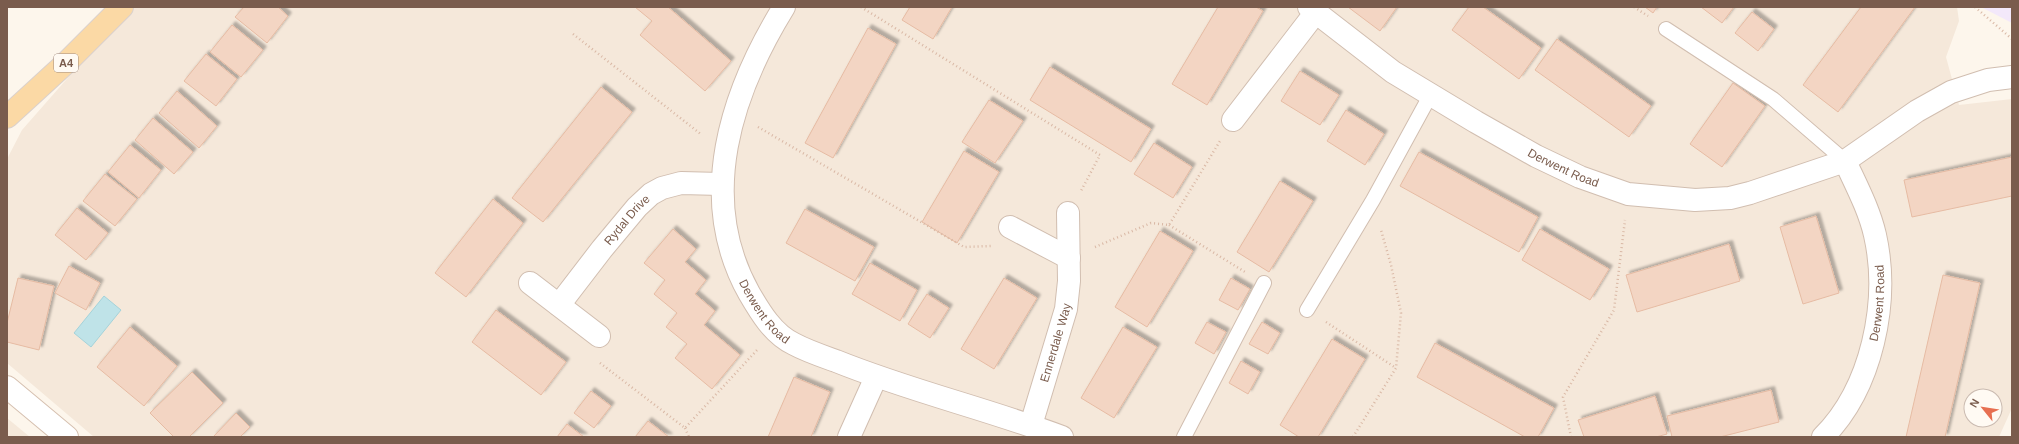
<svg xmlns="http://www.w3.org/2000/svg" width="2019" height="444" viewBox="0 0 2019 444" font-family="Arial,sans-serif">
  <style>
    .residential { fill: #f5e8da; fill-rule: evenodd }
    .education { fill: #f3e8fa }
    .water { fill: #bfe3e8; stroke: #a5d3da }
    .building { fill: #f3d5c3; stroke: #e6bba3; filter: url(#shadow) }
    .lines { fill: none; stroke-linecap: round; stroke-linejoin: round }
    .lane-casing { stroke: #d1beb0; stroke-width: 16 }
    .street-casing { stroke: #d1beb0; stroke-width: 24 }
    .secondary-casing { stroke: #d6c0b0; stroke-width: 24 }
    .primary-casing { stroke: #dad1cd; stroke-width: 24 }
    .path { stroke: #d9b8a5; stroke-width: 2.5; stroke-dasharray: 1 3; stroke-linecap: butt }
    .lane { stroke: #fff; stroke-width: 14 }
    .street { stroke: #fff; stroke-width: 22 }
    .secondary { stroke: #fff; stroke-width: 22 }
    .primary { stroke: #fbd9a5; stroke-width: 22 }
    .labels { text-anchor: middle; stroke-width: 3; stroke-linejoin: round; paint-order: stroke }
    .shield { fill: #fffaf3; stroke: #a28b7f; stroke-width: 1 }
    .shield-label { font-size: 11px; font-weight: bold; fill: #7a5c4d }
    .street-label { font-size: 12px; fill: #7a5c4d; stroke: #fffaf3 }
  </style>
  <defs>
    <filter id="shadow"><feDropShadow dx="3.5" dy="-3.5" stdDeviation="1" flood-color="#0004"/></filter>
  </defs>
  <rect width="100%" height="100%" fill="#fdf6ec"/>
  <g class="residential">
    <path d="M130,7h1827l2,14 -13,36 13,48 53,-6v309l-13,29h-1905l-87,-74v-204l15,-29zM1971,396h24v24h-24z"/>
    <polygon points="7,418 30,437 7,437"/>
  </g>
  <polygon class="education" points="1981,7 2012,7 2012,23"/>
  <polygon class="water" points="104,296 121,310 91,347 74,333"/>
  <g class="building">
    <polygon points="244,7 278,7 288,16 267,43 235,17"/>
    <polygon points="635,7 668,7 731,61 705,91 640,35 652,21"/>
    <polygon points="910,7 952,7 933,39 902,20"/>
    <polygon points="1218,7 1256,7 1263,11 1207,105 1172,84"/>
    <polygon points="1348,7 1397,7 1380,31"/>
    <polygon points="1469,7 1483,7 1541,48 1519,79 1452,30"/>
    <polygon points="1645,7 1657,7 1653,13"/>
    <polygon points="1701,7 1734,7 1722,23"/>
    <polygon points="1861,7 1915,7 1838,112 1803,85"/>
    <polygon points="1752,12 1774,29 1758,51 1735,33"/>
    <polygon points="232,25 263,50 241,77 210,52"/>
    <polygon points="868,28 896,44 833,158 805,143"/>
    <polygon points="1557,39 1651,106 1629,137 1535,70"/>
    <polygon points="206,54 237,79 216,106 184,81"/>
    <polygon points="1050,67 1151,129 1131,162 1030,100"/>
    <polygon points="1300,71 1339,95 1320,125 1281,101"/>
    <polygon points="1733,83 1765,106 1722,167 1690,144"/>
    <polygon points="601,87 632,112 543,222 512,198"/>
    <polygon points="177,91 217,126 199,148 159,113"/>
    <polygon points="989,100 1023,121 995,163 962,142"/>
    <polygon points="1346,110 1384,134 1365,165 1327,141"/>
    <polygon points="153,118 193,152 174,174 135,140"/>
    <polygon points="1154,143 1192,167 1173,198 1134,174"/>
    <polygon points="130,145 161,170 139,198 108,172"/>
    <polygon points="964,151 999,172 957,243 922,222"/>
    <polygon points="1419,152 1538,217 1519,252 1400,186"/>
    <polygon points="2012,157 2012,196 1912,217 1904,180"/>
    <polygon points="105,174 137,199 115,226 83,201"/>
    <polygon points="1280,181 1313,201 1269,272 1237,252"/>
    <polygon points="493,199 523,223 466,297 435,273"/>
    <polygon points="77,208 108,233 86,260 55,235"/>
    <polygon points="805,209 874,247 855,281 786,243"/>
    <polygon points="1816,216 1839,293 1803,304 1780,227"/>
    <polygon points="673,229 696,249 685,262 706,280 695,294 715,311 704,325 740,355 712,389 675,358 687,344 666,327 677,313 654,294 665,280 644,263"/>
    <polygon points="1540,229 1609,269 1590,300 1522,260"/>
    <polygon points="1160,231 1193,251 1147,327 1115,307"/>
    <polygon points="1729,244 1740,281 1637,312 1626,275"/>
    <polygon points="870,263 917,290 900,321 852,294"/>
    <polygon points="69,266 100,283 86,310 55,293"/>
    <polygon points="1943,275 1980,283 1945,437 1906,437"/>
    <polygon points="18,278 54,286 39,350 7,342 7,323"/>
    <polygon points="1004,278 1037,298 994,369 961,349"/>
    <polygon points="1231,278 1250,289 1238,310 1219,300"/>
    <polygon points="927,294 949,308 930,338 908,324"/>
    <polygon points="496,310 566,362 541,395 472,342"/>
    <polygon points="1207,322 1226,332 1214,354 1195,343"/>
    <polygon points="1262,322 1280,333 1268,354 1249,344"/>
    <polygon points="130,327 177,366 144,406 97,367"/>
    <polygon points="1123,327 1157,347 1114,418 1081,398"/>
    <polygon points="1332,339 1365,359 1318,437 1299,437 1280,425"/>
    <polygon points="1435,343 1554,408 1538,437 1525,437 1417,377"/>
    <polygon points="1241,361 1260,372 1248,394 1229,383"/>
    <polygon points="192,372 223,403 189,437 174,437 150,413"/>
    <polygon points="794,377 830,392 811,437 768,437"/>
    <polygon points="1771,390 1779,422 1720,437 1672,437 1667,416"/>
    <polygon points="591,391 611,406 594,428 574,413"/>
    <polygon points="1655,396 1667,434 1656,437 1584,437 1578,420"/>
    <polygon points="236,413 250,427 240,437 213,437"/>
    <polygon points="648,421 669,437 635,437"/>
    <polygon points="567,424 584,437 557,437"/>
  </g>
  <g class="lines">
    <g class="lane-casing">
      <g id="lane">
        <polyline points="1666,29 1773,99 1845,161"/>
        <polyline points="1307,310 1373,200 1431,94"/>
        <polyline points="1184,437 1264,283"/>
      </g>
    </g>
    <g class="street-casing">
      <g id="street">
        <path id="s1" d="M784,7c-53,86 -88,191 -35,286 11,19 24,41 45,51 13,7 28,12 42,17 74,30 152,48 226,76"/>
        <path id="s2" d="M1309,7l84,65 83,50 60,34 44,21 48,17 67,6 35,-2 20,-5 95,-32 72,-50 34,-19 37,-12 24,-3"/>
        <polyline points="1233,120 1316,12"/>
        <polyline points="1010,227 1069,258"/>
        <polyline points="530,283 599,336"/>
        <path id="s3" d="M559,305l43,-56 35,-42 14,-13 11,-6 19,-5 40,1"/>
        <path id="s4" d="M1031,425l35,-116 3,-28 -1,-68"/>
        <polyline points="849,437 876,377"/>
        <path id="s5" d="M1823,437c49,-49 67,-135 52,-202 -6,-26 -19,-50 -30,-74"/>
      </g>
    </g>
    <g class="secondary-casing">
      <polyline id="secondary" points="7,387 67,437"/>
    </g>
    <g class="primary-casing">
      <polyline id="primary" points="7,117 67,62 122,7"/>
    </g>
    <g class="path">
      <polyline points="861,7 1100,155 1081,191"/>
      <polyline points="1634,7 1648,16"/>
      <polyline points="1975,7 2012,39"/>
      <polyline points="573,34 702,135"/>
      <polyline points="758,127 964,247 991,246"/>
      <polyline points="1169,225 1245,272"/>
      <polyline points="1095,247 1151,223 1169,225 1220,141"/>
      <polyline points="1326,322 1396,368"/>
      <polyline points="600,363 685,428 758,349"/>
      <polyline points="685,428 689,437"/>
      <polyline points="1353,437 1396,368 1401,313 1391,265 1381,230"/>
      <polyline points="1571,437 1563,397 1614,310 1625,220"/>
    </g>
    <use href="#lane" class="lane"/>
    <use href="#street" class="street"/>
    <use href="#secondary" class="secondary"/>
    <use href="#primary" class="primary"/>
  </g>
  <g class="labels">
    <rect class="shield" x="54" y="54" width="24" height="18" rx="3"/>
    <g class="shield-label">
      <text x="66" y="67">A4</text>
    </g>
    <g class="street-label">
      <text dy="4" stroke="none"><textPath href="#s2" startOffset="302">Derwent Road</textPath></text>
      <text dy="4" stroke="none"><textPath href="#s3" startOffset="109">Rydal Drive</textPath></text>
      <text dy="4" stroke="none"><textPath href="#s5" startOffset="148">Derwent Road</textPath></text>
      <text dy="4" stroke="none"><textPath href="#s1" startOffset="327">Derwent Road</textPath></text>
      <text dy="4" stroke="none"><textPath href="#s4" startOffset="86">Ennerdale Way</textPath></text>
    </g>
  </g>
  <rect width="2019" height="444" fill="none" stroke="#7a5c4d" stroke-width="16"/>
  <g transform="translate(1983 408) rotate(300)"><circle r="19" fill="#fffaf3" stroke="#cabbb1"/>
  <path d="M0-3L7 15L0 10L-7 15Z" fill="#e76f51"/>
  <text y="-6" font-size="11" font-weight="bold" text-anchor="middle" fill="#7a5c4d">N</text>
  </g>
</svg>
